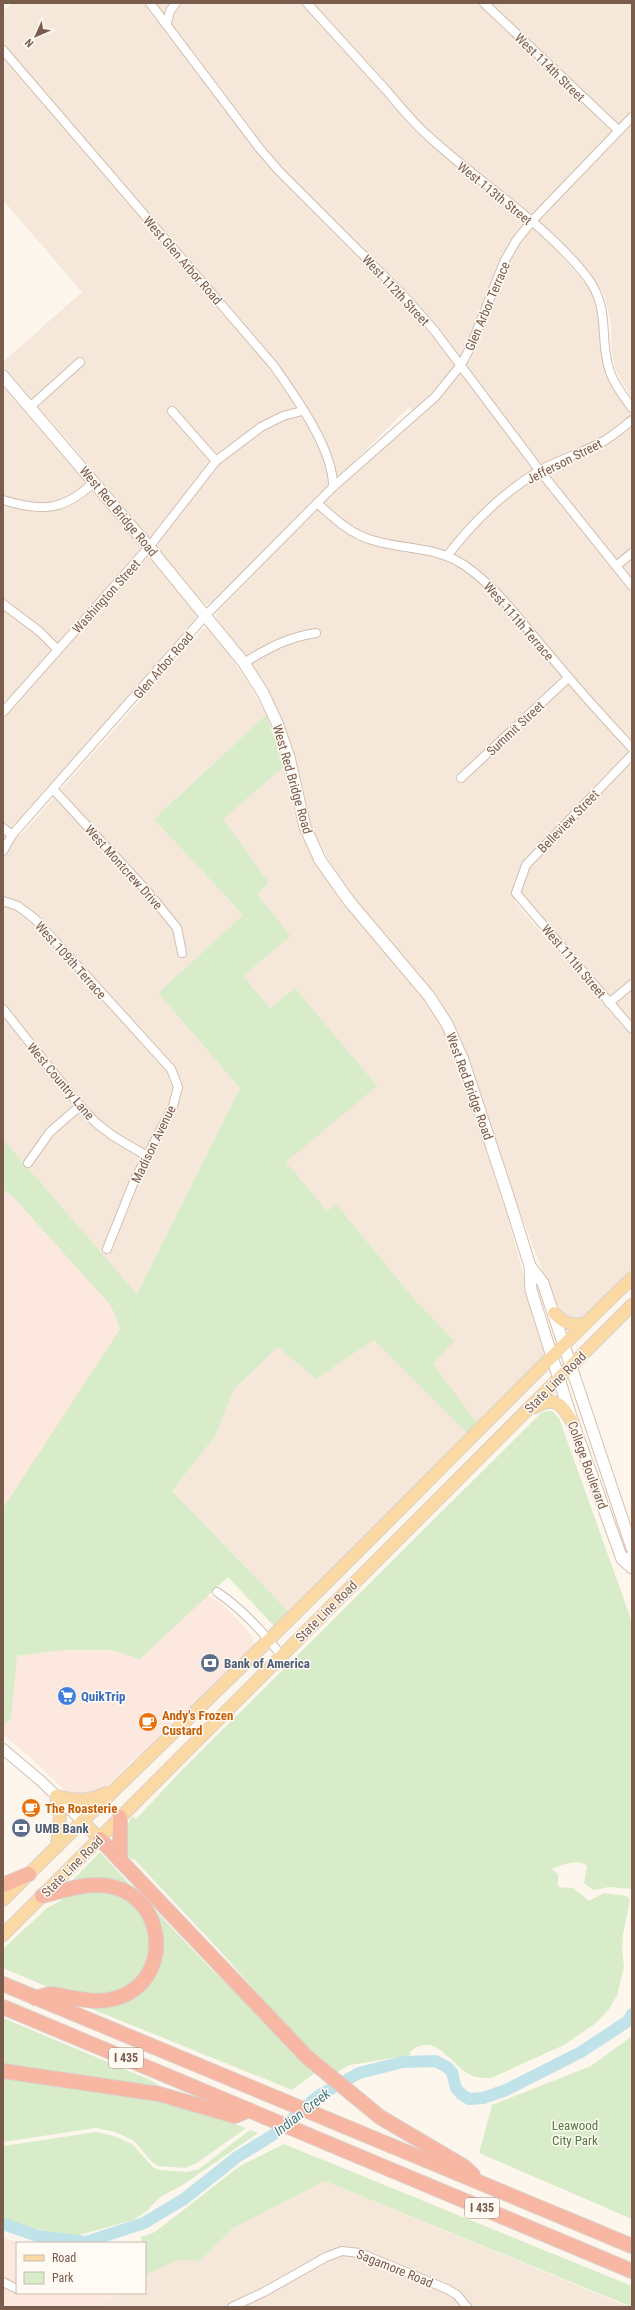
<svg xmlns="http://www.w3.org/2000/svg" width="635" height="2310" viewBox="0 0 635 2310" font-family="'Roboto Condensed',sans-serif">
  <style>
    .residential { fill: #f5e8da }
    .commercial { fill: #fde8e0 }
    .green { fill: #d8ecc9 }
    .lines { fill: none; stroke-linecap: round; stroke-linejoin: round }
    .river { stroke: #bfe3e8; stroke-width: 12 }
    .minor-casing { stroke: #d1beb0; stroke-width: 10 }
    .tertiary-casing { stroke: #d1beb0; stroke-width: 12 }
    .secondary-casing { stroke: #d6c0b0; stroke-width: 13 }
    .primary-casing { stroke: #dad1cd; stroke-width: 14 }
    .motorway-casing { stroke: #dad1cd; stroke-width: 16 }
    .minor { stroke: #fff; stroke-width: 8 }
    .tertiary { stroke: #fff; stroke-width: 10 }
    .secondary { stroke: #fff; stroke-width: 11 }
    .primary { stroke: #fbd9a5; stroke-width: 12 }
    .motorway { stroke: #f7b7a3; stroke-width: 14 }
    .labels { text-anchor: middle; stroke-width: 3; stroke-linejoin: round; paint-order: stroke }
    .shield { fill: #fffaf3; stroke: #a28b7f; stroke-width: 1 }
    .shield-label { font-size: 12px; font-weight: bold; fill: #7a5c4d }
    .street-label { font-size: 13px; fill: #7a5c4d; stroke: #fffaf3 }
    .service-label { font-size: 13px; font-weight: bold; fill: #4e5e75; stroke: #fffaf3; text-anchor: start }
    .shop-label { font-size: 13px; font-weight: bold; fill: #366cbe; stroke: #fffaf3; text-anchor: start }
    .food-label { font-size: 13px; font-weight: bold; fill: #c56008; stroke: #fffaf3; text-anchor: start }
    .park-label { font-size: 13px; fill: #537a41; stroke: #fffaf3 }
    .water-label { font-size: 14px; font-style: italic; fill: #437c86; stroke: #fffaf3 }
  </style>
  <rect width="100%" height="100%" fill="#fdf6ec"/>
  <g class="residential">
    <polygon points="12,3 632,3 632,398 616,371 612,353 611,324 605,297 592,275 569,248 560,255 593,292 599,307 606,369 611,385 632,414 632,1025 524,896 514,901 632,1037 632,1269 577,1322 561,1315 556,1306 505,1173 463,1047 443,1007 339,878 312,830 283,725 272,700 237,646 217,621 216,614 220,609 332,494 419,417 409,407 211,603 206,605 199,599 65,437 3,367 3,362 82,292 3,200 3,11"/>
    <polygon points="3,384 199,615 199,619 15,828 21,835 203,629 208,628 222,645 248,682 266,715 154,819 243,915 158,993 240,1088 137,1294 3,1139 3,1016 46,1069 52,1063 3,1004"/>
    <polygon points="285,766 295,817 315,861 339,898 418,991 435,1014 444,1030 456,1056 508,1218 545,1353 542,1360 477,1423 432,1364 453,1341 415,1300 336,1204 327,1211 286,1162 295,988 270,1008 243,976 291,936 257,894 269,884 223,819"/>
    <polygon points="374,1340 467,1433 289,1612 172,1491 215,1436 234,1389 278,1347 316,1379"/>
    <polygon points="325,2181 629,2307 99,2307 119,2293 145,2293 145,2275 150,2271 178,2260 200,2261 232,2228"/>
  </g>
  <g class="commercial">
    <polygon points="3,1190 13,1197 111,1306 120,1330 3,1508"/>
    <polygon points="207,1595 221,1603 247,1629 253,1639 253,1645 249,1653 150,1749 133,1760 112,1782 97,1792 87,1795 67,1793 29,1756 3,1735 3,1726 11,1718 17,1656 64,1650 111,1650 140,1659"/>
    <polygon points="3,2238 21,2243 17,2243 17,2293 119,2293 99,2307 3,2307"/>
  </g>
  <g class="green">
    <polygon points="266,715 285,766 223,819 269,883 257,894 291,936 243,976 270,1008 295,988 377,1086 286,1162 327,1211 336,1204 415,1300 454,1341 433,1364 477,1423 467,1433 374,1340 316,1379 278,1347 234,1389 215,1436 172,1491 289,1612 274,1626 228,1577 140,1659 111,1650 64,1650 17,1656 11,1718 3,1726 3,1508 120,1329 111,1306 13,1197 3,1190 3,1139 137,1294 240,1088 158,993 243,915 154,819"/>
    <path d="M547,1411h5l7,7 73,204v267l-23,-2 -16,3 -9,-7 3,-17c-10,-8 -24,-1 -35,3l6,5v13l15,1 16,13 15,-8 23,3 3,4 -7,34 -1,15 2,18 -7,29 -8,13 -13,14 -32,22 -73,33c-8,0 -17,0 -24,-5 -18,-12 -34,-42 -57,-21v3l-60,10 -15,8 -42,-39 -70,-80 -89,-95 -3,1c-11,-14 -9,-30 2,-44l3,3 48,-51 357,-355z"/>
    <polygon points="100,1852 133,1888 73,1884 72,1881"/>
    <polygon points="92,1890 123,1896 140,1910 152,1937 146,1967 128,1987 100,1997 55,1990 3,1968 3,1949 46,1909 70,1895"/>
    <polygon points="155,1910 211,1969 245,2000 315,2073 292,2090 87,2007 87,2005 100,2004 152,1974 153,1913"/>
    <polygon points="3,2018 148,2079 159,2085 158,2089 3,2064"/>
    <polygon points="632,2036 632,2219 479,2153 492,2105 591,2066"/>
    <path d="M3,2079c83,8 165,19 243,49l-49,35 -13,5 -26,-2 -6,-4 -18,-21 -18,-9 -20,-4 -93,14z"/>
    <polygon points="250,2130 258,2133 184,2184 159,2198 147,2211 133,2220 79,2235 67,2235 3,2222 3,2146 96,2132 117,2137 132,2144 153,2167 159,2170 187,2172 199,2169"/>
    <polygon points="284,2144 632,2286 632,2307 325,2181 233,2228 200,2261 178,2260 145,2275 145,2243 141,2243 141,2237 155,2232 240,2166"/>
  </g>
  <g class="lines">
    <polyline class="river" points="3,2224 38,2236 86,2242 144,2223 184,2199 237,2157 273,2135 318,2096 359,2073 403,2062 435,2061 447,2067 452,2072 456,2088 461,2094 469,2099 483,2098 506,2090 581,2052 628,2021 632,2014"/>
    <g class="minor-casing">
      <g id="minor">
        <polyline points="150,3 260,149 279,171 404,296 434,330 540,471 632,586"/>
        <path d="M307,3c26,29 53,58 79,87 13,15 25,30 39,43 51,48 119,89 162,144 25,34 11,60 23,95 5,14 14,25 22,36"/>
        <polyline points="484,3 618,130"/>
        <polyline points="167,23 170,11 176,3"/>
        <path d="M3,50l271,316c21,30 60,84 59,121"/>
        <polyline points="30,407 80,362"/>
        <polyline points="172,411 216,461"/>
        <path d="M3,500c39,12 61,11 91,-18"/>
        <path d="M317,503c17,15 33,31 55,37 31,10 64,6 92,25 31,21 54,53 78,81 29,35 59,69 90,102"/>
        <path d="M447,556c26,-34 55,-63 92,-85 19,-11 41,-17 61,-28 12,-6 22,-15 32,-23"/>
        <polyline points="616,566 632,553"/>
        <polyline points="3,604 39,631 58,650"/>
        <path d="M244,663c24,-15 44,-26 72,-30"/>
        <polyline points="3,712 149,547 216,461 261,427 283,416 302,411"/>
        <polyline points="632,755 526,865 516,893 632,1029"/>
        <polyline points="461,778 568,678"/>
        <polyline points="53,789 147,891 177,928 182,953"/>
        <polyline points="3,828 12,835"/>
        <polyline points="3,851 12,835 206,615 333,487 435,397 461,365 471,346 504,262 516,241 531,222 632,117"/>
        <polyline points="3,901 18,906 35,919 171,1069 178,1087 173,1106 135,1179 107,1249"/>
        <polyline points="609,1003 632,984"/>
        <polyline points="3,1009 80,1106 95,1122 113,1136 147,1156"/>
        <polyline points="28,1163 50,1132 80,1106"/>
        <polyline points="622,1559 632,1555"/>
        <path d="M217,1592c24,16 46,40 64,63"/>
        <polyline points="3,2282 17,2289"/>
        <polyline points="232,2307 264,2292 326,2257 342,2251 360,2253 447,2289 457,2295 467,2307"/>
      </g>
    </g>
    <g class="tertiary-casing">
      <polyline id="tertiary" points="3,1749 41,1781 82,1821"/>
    </g>
    <g class="secondary-casing">
      <g id="secondary">
        <polyline points="3,376 149,547 244,663 263,693 277,723 289,757 305,827 320,860 349,901 429,996 447,1024 463,1060 509,1199 530,1266 531,1290 573,1423 622,1559 632,1568"/>
        <polyline points="530,1266 543,1283 632,1548"/>
      </g>
    </g>
    <g class="primary-casing">
      <g id="primary">
        <path d="M554,1313c10,10 16,13 31,11"/>
        <path d="M535,1407c21,-12 27,-2 38,16"/>
        <polyline points="82,1821 100,1839"/>
        <path d="M57,1847l3,-31 -4,-20c20,5 32,6 50,-3"/>
        <path d="M3,1900c100,-101 204,-198 305,-299 109,-107 214,-217 324,-323"/>
        <polyline points="3,1935 632,1305"/>
      </g>
    </g>
    <g class="motorway-casing">
      <g id="motorway">
        <polyline points="100,1839 307,2057 380,2117 463,2166 473,2175"/>
        <polyline points="120,1860 120,1817"/>
        <polyline points="3,1885 29,1874"/>
        <polyline points="3,1984 632,2246"/>
        <path d="M35,1998c5,-1 10,-3 15,-4 5,0 12,2 18,3 21,4 39,7 59,-3 45,-24 36,-94 -13,-107 -24,-6 -48,3 -72,9"/>
        <polyline points="3,2007 632,2271"/>
        <polyline points="3,2071 159,2094 235,2116 249,2110"/>
      </g>
    </g>
    <use href="#minor" class="minor"/>
    <use href="#tertiary" class="tertiary"/>
    <use href="#secondary" class="secondary"/>
    <use href="#primary" class="primary"/>
    <use href="#motorway" class="motorway"/>
  </g>
  <defs>
    <g id="bank-disc" transform="scale(1)"><circle r="9.5" fill="#5c6f8a" stroke="#fffaf3"/><path d="M-6-4H6V4H-6ZM0-2.3a2.3 2.3 0 1 0 0 4.6a2.3 2.3 0 1 0 0-4.6Z" fill="#fff"/></g>
    <g id="supermarket-disc" transform="scale(1)"><circle r="9.5" fill="#3f7fe0" stroke="#fffaf3"/><path d="M-6-5.5h2.5l.6 2H6L4.5 2H-2.5L-4.4-4H-6ZM-1.5 3.2a1.3 1.3 0 1 0 .1 0ZM3 3.2a1.3 1.3 0 1 0 .1 0Z" fill="#fff"/></g>
    <g id="cafe-disc" transform="scale(1)"><circle r="9.5" fill="#e8710a" stroke="#fffaf3"/><path d="M-5.5-4.5H6V0H3Q3 3.5 0 3.5H-2.5Q-5.5 3.5-5.5 0ZM3-3.2v2h1.7v-2ZM-6 4.5H4V6H-6Z" fill="#fff"/></g>
  </defs>
  <g fill-rule="evenodd">
    <use href="#bank-disc" x="210" y="1663"/>
    <use href="#supermarket-disc" x="67" y="1696"/>
    <use href="#cafe-disc" x="148" y="1722"/>
    <use href="#cafe-disc" x="31" y="1808"/>
    <use href="#bank-disc" x="21" y="1828"/>
  </g>
  <g class="labels">
    <g class="shield">
      <rect x="109" y="2048" width="34" height="20" rx="3"/>
      <rect x="465" y="2198" width="34" height="20" rx="3"/>
    </g>
    <g class="shield-label">
      <text x="126" y="2062">I 435</text>
      <text x="482" y="2212">I 435</text>
    </g>
    <g class="street-label">
      <text transform="translate(550 67) rotate(44)" y="5">West 114th Street</text>
      <text transform="translate(495 193) rotate(39)" y="5">West 113th Street</text>
      <text transform="translate(183 260) rotate(49)" y="5">West Glen Arbor Road</text>
      <text transform="translate(396 290) rotate(47)" y="5">West 112th Street</text>
      <text transform="translate(487 306) rotate(-67)" y="5">Glen Arbor Terrace</text>
      <text transform="translate(564 461) rotate(-27)" y="5">Jefferson Street</text>
      <text transform="translate(119 511) rotate(50)" y="5">West Red Bridge Road</text>
      <text transform="translate(106 596) rotate(-48)" y="5">Washington Street</text>
      <text transform="translate(519 621) rotate(49)" y="5">West 111th Terrace</text>
      <text transform="translate(163 665) rotate(-49)" y="5">Glen Arbor Road</text>
      <text transform="translate(515 728) rotate(-43)" y="5">Summit Street</text>
      <text transform="translate(293 779) rotate(74)" y="5">West Red Bridge Road</text>
      <text transform="translate(568 821) rotate(-46)" y="5">Belleview Street</text>
      <text transform="translate(124 867) rotate(48)" y="5">West Montcrew Drive</text>
      <text transform="translate(71 960) rotate(48)" y="5">West 109th Terrace</text>
      <text transform="translate(574 961) rotate(50)" y="5">West 111th Street</text>
      <text transform="translate(61 1081) rotate(50)" y="5">West Country Lane</text>
      <text transform="translate(470 1086) rotate(70)" y="5">West Red Bridge Road</text>
      <text transform="translate(153 1144) rotate(-64)" y="5">Madison Avenue</text>
      <text transform="translate(555 1382) rotate(-45)" y="5">State Line Road</text>
      <text transform="translate(588 1465) rotate(70)" y="5">College Boulevard</text>
      <text transform="translate(326 1611) rotate(-45)" y="5">State Line Road</text>
      <text transform="translate(72 1866) rotate(-45)" y="5">State Line Road</text>
      <text transform="translate(395 2268) rotate(22)" y="5">Sagamore Road</text>
    </g>
    <g class="service-label">
      <text x="224" y="1668">Bank of America</text>
      <text x="35" y="1833">UMB Bank</text>
    </g>
    <g class="shop-label">
      <text x="81" y="1701">QuikTrip</text>
    </g>
    <g class="food-label">
      <text x="162" y="1720">Andy's Frozen<tspan x="162" dy="15">Custard</tspan></text>
      <text x="45" y="1813">The Roasterie</text>
    </g>
    <g class="park-label">
      <text x="575" y="2130">Leawood<tspan x="575" dy="15">City Park</tspan></text>
    </g>
    <g class="water-label">
      <text transform="translate(302 2112) rotate(-38)" y="5">Indian Creek</text>
    </g>
  </g>
  <rect width="635" height="2310" fill="none" stroke="#7a5c4d" stroke-width="8"/>
  <rect x="16" y="2242" width="130" height="52" fill="#fffaf3" stroke="#cabbb1"/>
  <rect x="24" y="2255" width="20" height="6" fill="#fbd9a5" stroke="#cabbb1"/>
  <text x="52" y="2262" font-size="12" fill="#7a5c4d">Road</text>
  <rect x="24" y="2272" width="20" height="12" fill="#d8ecc9" stroke="#cabbb1"/>
  <text x="52" y="2282" font-size="12" fill="#7a5c4d">Park</text>
  <g transform="translate(36 36) rotate(225)" stroke="#fffaf3" stroke-width="3" paint-order="stroke">
  <path d="M0-3L7 15L0 10L-7 15Z" fill="#7a5c4d"/>
  <text y="-6" font-size="11" font-weight="bold" text-anchor="middle" fill="#7a5c4d">N</text>
  </g>
</svg>
